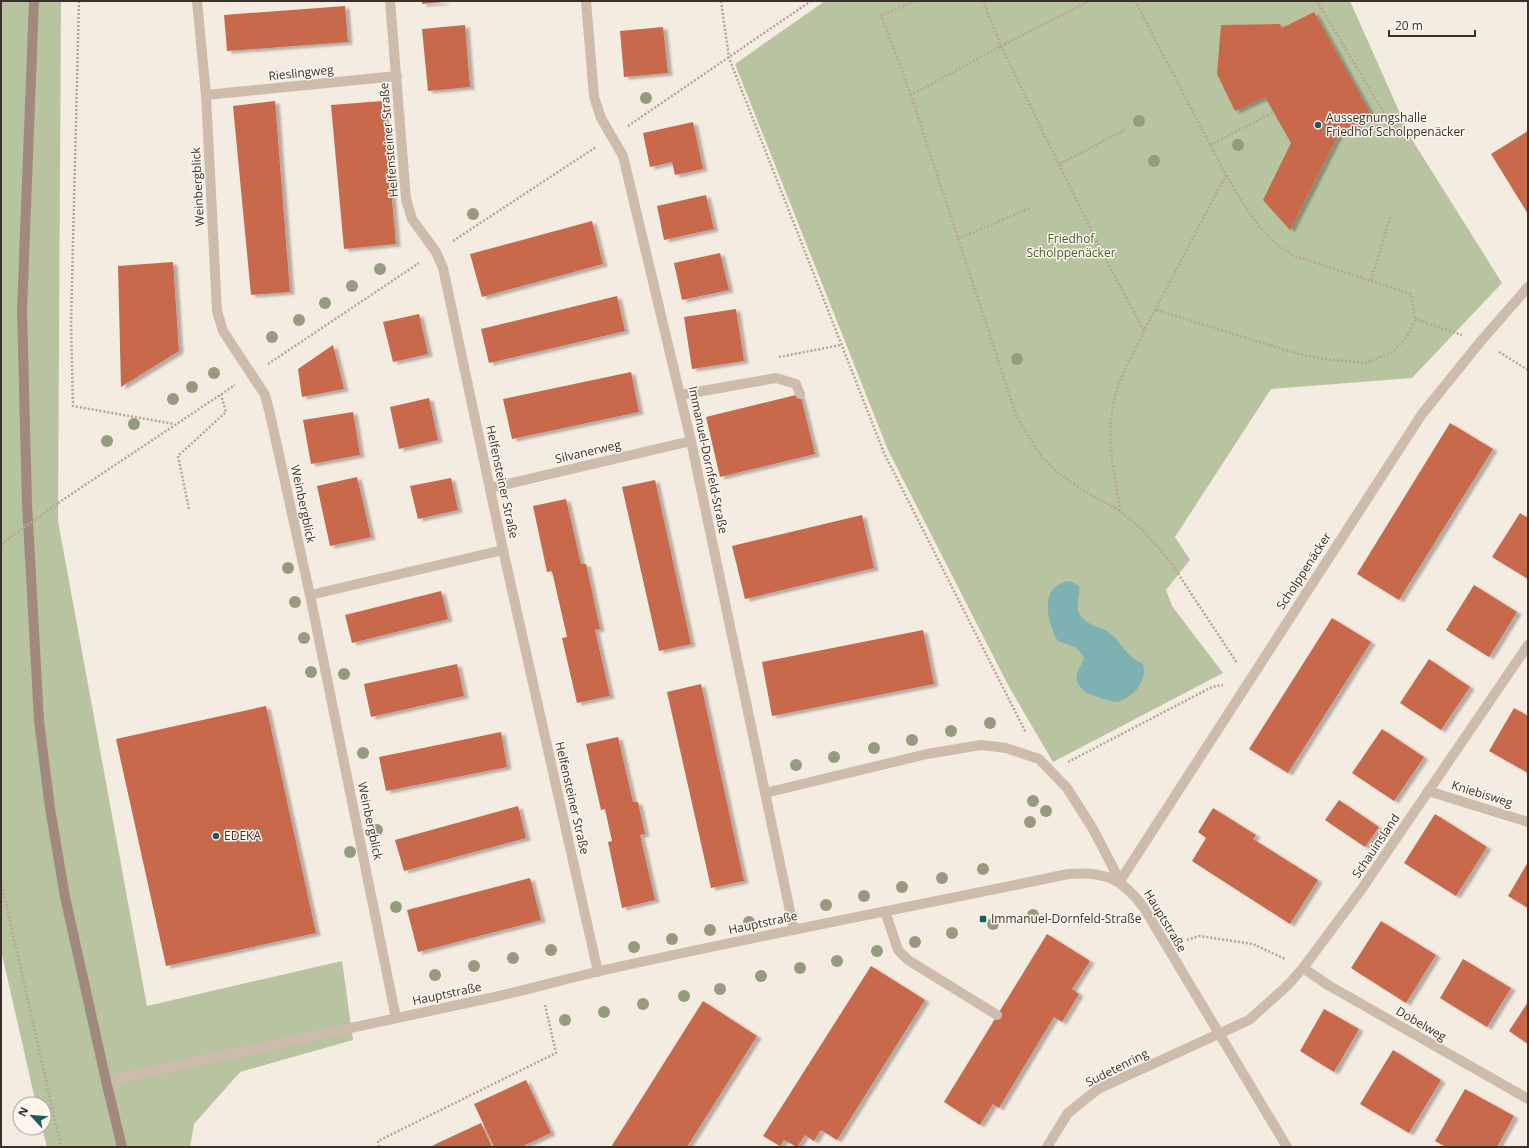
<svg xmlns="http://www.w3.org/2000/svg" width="1529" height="1148" viewBox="0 0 1529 1148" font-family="'Open Sans',sans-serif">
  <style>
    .green { fill: #b8c4a0 }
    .water { fill: #7fb0b2 }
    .building { fill: #c8694b; filter: url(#shadow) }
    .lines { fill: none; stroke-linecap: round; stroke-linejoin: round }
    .path { stroke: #b9a596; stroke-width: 2.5; stroke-dasharray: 2 2; stroke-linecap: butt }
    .lane { stroke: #cdbbac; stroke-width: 10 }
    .street { stroke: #cdbbac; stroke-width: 10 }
    .secondary { stroke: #a18a7d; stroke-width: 10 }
    .path-bridge { stroke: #b9a596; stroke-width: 2.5; stroke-dasharray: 2 2; stroke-linecap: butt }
    .tree { fill: #969b7f }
    .poi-dot { fill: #1f5a5e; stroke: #fbf5ee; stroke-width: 1.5 }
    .labels { text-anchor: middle; stroke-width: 3; stroke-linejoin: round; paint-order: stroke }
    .street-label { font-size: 12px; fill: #3b302b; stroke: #fbf5ee }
    .poi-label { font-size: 12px; fill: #3b302b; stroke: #fbf5ee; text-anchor: start }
    .park-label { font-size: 12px; fill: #4a5a2e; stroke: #fbf5ee }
  </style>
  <defs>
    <filter id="shadow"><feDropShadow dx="4.5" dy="2.5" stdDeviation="1" flood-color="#0004"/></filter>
  </defs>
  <rect width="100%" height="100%" fill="#f4ebe1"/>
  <g class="green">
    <polygon points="1,1 61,1 58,521 147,1006 342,961 353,1040 240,1072 194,1124 190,1147 47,1147 42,1128 44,1128 44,1104 36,1104 1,950"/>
    <polygon points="825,1 1350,1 1411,138 1502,283 1412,378 1271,389 1175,537 1190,560 1166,590 1172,606 1223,673 1053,762 1008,685 888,450 735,64"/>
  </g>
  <path class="water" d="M1070,581l9,5c2,9 -4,19 0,27 7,14 24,13 33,22 13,12 13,20 31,29 5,17 -11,36 -28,38 -2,0 -27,-8 -29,-9 -3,-3 -8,-8 -9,-12 -2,-8 5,-16 7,-23l-7,-10 -19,-7c-11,-19 -20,-56 12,-60z"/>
  <g class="building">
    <polygon points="422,1 444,1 444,2 422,4"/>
    <polygon points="345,6 348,42 227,51 224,15"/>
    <polygon points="1314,12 1372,116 1339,133 1290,230 1263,200 1291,143 1265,97 1235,111 1217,74 1221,25 1280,24 1282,28"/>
    <polygon points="465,25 470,87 428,91 422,29"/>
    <polygon points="663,27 668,73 624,77 620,31"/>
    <polygon points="275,101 290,292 251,295 233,106"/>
    <polygon points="383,101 396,244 344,249 331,105"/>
    <polygon points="693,122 703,169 675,175 672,162 650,167 643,133"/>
    <polygon points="1528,131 1528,214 1491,154"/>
    <polygon points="706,195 714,229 664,240 657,206"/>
    <polygon points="592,221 603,264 482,297 470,254"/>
    <polygon points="720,253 729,290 682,300 674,263"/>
    <polygon points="173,262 179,351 121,387 118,266"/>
    <polygon points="617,296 625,331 489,363 481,329"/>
    <polygon points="736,309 744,361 692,369 684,317"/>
    <polygon points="419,314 428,354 393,362 383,322"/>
    <polygon points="333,345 344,389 302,397 298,369"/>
    <polygon points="631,372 639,412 512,439 503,399"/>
    <polygon points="800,394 815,454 720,477 706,417"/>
    <polygon points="429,398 438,440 399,449 390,407"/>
    <polygon points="353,412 360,455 311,464 303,420"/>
    <polygon points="1450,423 1493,449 1399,600 1357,574"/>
    <polygon points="357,477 371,537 330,546 317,486"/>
    <polygon points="451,478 458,510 418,519 410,486"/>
    <polygon points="655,480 691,644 659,651 622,487"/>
    <polygon points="566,499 581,564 586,564 600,629 595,630 610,696 577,703 562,638 567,637 552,571 547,572 533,506"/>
    <polygon points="1520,513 1528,518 1528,579 1492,557"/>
    <polygon points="862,515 874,568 745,599 732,546"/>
    <polygon points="1474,585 1517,612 1489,657 1446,630"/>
    <polygon points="441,591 448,619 352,643 345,615"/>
    <polygon points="1332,618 1371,642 1288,773 1249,749"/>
    <polygon points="923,630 934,684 772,716 762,662"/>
    <polygon points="1429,659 1470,687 1441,730 1400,703"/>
    <polygon points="457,664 464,696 371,717 364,684"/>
    <polygon points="701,684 744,881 711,888 667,692"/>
    <polygon points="266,706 316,933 166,966 116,739"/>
    <polygon points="1514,708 1528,716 1528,773 1489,751"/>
    <polygon points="1382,729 1424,757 1394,801 1352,773"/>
    <polygon points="501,732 507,767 386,791 379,757"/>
    <polygon points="618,737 633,802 638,802 645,834 640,835 655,900 622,908 608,842 612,841 605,809 601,810 586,744"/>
    <polygon points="1339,800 1379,827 1365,847 1325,820"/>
    <polygon points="518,806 526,838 404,871 395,840"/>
    <polygon points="1213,808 1256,835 1253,839 1318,880 1290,924 1192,861 1206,838 1198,832"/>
    <polygon points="1435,814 1487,847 1456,896 1404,863"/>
    <polygon points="1528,862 1528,908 1508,896"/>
    <polygon points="530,878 541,920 418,952 407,910"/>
    <polygon points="1381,921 1436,955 1406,1003 1351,968"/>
    <polygon points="1047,934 1090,961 1072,989 1079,994 1062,1022 1054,1017 999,1108 993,1104 980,1125 944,1102"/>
    <polygon points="1463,959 1511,988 1487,1027 1440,998"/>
    <polygon points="871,966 925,1000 837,1140 821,1130 814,1141 805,1135 797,1147 784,1140 780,1146 763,1136"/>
    <polygon points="703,1001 757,1036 687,1147 611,1147"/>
    <polygon points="1528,1002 1528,1044 1509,1031"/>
    <polygon points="1324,1009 1359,1029 1334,1072 1300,1051"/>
    <polygon points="1393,1050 1441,1080 1409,1133 1360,1104"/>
    <polygon points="526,1080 551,1133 521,1147 494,1147 474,1104"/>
    <polygon points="1465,1089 1514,1116 1497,1147 1446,1147 1435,1141"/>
    <polygon points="481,1123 492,1147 430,1147 442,1141"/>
  </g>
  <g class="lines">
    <g class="path">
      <polyline points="79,1 71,324 73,406 174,424"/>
      <polyline points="721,1 729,58 884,453 1026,733"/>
      <polyline points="983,1 1001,46 1089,1"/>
      <polyline points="1135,1 1226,175 1144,331"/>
      <polyline points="1317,1 1384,113"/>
      <polyline points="911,95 881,15 916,1"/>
      <polyline points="628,126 811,1"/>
      <polyline points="1210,145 1274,112"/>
      <polyline points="1060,164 1128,128"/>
      <polyline points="958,239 1030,208"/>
      <polyline points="453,241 596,147"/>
      <polyline points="1371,280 1390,218"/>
      <path d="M1156,310l139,43 28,6 43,4 27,-11 16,-18 6,-15 -4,-25 -116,-38c-34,-18 -50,-49 -69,-81"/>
      <polyline points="1415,319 1462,335"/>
      <polyline points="1499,352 1528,370"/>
      <polyline points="779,357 841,345"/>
      <polyline points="268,364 419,263"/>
      <polyline points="58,503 235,385"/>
      <polyline points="189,509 178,456 226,412 221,395"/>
      <path d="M1120,511c-6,-41 -17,-83 -2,-124 6,-19 18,-38 26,-56l-42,-79 -101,-206 -90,49 105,320 24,40 16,16 28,20 36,20 24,20 27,32 66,100"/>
      <polyline points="1068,762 1212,687 1223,685"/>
      <polyline points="1,881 61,1147"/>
      <polyline points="1187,940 1199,936 1253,944 1285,959"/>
      <polyline points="379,1147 378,1141 556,1053 545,1005"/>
    </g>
    <g class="lane">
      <polyline points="680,395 776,378 796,384 800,394"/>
      <polyline points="765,793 927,754 981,745 1006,748 1039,759 1067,788 1093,829 1120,881"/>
      <polyline points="885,911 898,950 908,960 997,1015"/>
    </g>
    <g class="street">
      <polyline points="197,1 206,95 217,311 223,331 265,395 270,414 310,595 396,1018"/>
      <polyline points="390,1 406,199 412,219 436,252 443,268 503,550 598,972"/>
      <polyline points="586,1 594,97 601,118 623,156 691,441 794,930"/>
      <polyline points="206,95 397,76"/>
      <polyline points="490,488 691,441"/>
      <polyline points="310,595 503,550"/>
      <polyline points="1428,791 1528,822"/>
      <polyline points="1120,881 1422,414 1481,341 1528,287"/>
      <polyline points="1303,968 1328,985 1528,1099"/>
      <path d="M106,1081l379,-82c39,-8 76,-19 115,-28 155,-35 312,-64 468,-97 37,-3 54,4 76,34l143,239"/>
      <polyline points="1047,1147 1068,1113 1098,1089 1249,1020 1288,985 1303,968 1361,890 1528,645"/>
    </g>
    <polyline class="secondary" points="34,1 22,310 27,503 39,721 50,808 65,897 106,1081 122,1147"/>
    <polyline class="path-bridge" points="1,544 58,503"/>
  </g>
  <g class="tree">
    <circle cx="646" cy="98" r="6"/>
    <circle cx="1139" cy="121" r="6"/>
    <circle cx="1238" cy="145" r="6"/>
    <circle cx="1154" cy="161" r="6"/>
    <circle cx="473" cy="214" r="6"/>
    <circle cx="380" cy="269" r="6"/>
    <circle cx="352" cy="286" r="6"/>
    <circle cx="325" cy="303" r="6"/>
    <circle cx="299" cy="320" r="6"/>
    <circle cx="272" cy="337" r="6"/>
    <circle cx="1017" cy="359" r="6"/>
    <circle cx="214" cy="373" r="6"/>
    <circle cx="192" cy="387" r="6"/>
    <circle cx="173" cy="399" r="6"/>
    <circle cx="134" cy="424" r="6"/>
    <circle cx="107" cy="441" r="6"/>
    <circle cx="288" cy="568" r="6"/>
    <circle cx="295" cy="602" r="6"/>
    <circle cx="304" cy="638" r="6"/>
    <circle cx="311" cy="672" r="6"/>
    <circle cx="344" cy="674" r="6"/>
    <circle cx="990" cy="723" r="6"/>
    <circle cx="951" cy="731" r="6"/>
    <circle cx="912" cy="740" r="6"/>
    <circle cx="874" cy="748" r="6"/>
    <circle cx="363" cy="753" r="6"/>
    <circle cx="834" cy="757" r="6"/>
    <circle cx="796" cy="765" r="6"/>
    <circle cx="1033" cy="801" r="6"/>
    <circle cx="1046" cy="811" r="6"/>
    <circle cx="1030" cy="822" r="6"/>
    <circle cx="377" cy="830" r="6"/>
    <circle cx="350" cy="852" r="6"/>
    <circle cx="983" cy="869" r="6"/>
    <circle cx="942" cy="878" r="6"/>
    <circle cx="902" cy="887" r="6"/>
    <circle cx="864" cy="896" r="6"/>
    <circle cx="826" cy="905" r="6"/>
    <circle cx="396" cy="907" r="6"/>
    <circle cx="1033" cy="915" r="6"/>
    <circle cx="749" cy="922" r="6"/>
    <circle cx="993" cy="924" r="6"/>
    <circle cx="710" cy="930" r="6"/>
    <circle cx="952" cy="933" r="6"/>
    <circle cx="672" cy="939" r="6"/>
    <circle cx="915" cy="942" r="6"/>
    <circle cx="634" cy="947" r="6"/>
    <circle cx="551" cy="950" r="6"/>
    <circle cx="877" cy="951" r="6"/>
    <circle cx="513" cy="958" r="6"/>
    <circle cx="837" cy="961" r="6"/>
    <circle cx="474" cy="966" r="6"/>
    <circle cx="800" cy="968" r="6"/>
    <circle cx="435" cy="975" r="6"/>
    <circle cx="761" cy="976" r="6"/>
    <circle cx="720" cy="989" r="6"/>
    <circle cx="684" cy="996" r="6"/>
    <circle cx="643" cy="1004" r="6"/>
    <circle cx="604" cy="1012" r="6"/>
    <circle cx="565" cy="1020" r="6"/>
  </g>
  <g class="poi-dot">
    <circle cx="1318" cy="125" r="4"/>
    <circle cx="216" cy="836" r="4"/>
    <rect x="979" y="915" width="8" height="8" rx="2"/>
  </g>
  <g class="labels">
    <g class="street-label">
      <text transform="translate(301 73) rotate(-6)" y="4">Rieslingweg</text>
      <text transform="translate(389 140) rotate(-95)" y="4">Helfensteiner Straße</text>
      <text transform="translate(198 187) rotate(-93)" y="4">Weinbergblick</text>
      <text transform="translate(588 452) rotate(-13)" y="4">Silvanerweg</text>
      <text transform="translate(708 460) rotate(78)" y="4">Immanuel-Dornfeld-Straße</text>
      <text transform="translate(502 482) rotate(78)" y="4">Helfensteiner Straße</text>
      <text transform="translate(303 504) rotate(78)" y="4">Weinbergblick</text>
      <text transform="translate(1304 571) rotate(-57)" y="4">Scholppenäcker</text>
      <text transform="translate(1482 794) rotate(17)" y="4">Kniebisweg</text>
      <text transform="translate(572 798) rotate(77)" y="4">Helfensteiner Straße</text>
      <text transform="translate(370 821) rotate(78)" y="4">Weinbergblick</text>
      <text transform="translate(1376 846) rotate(-56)" y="4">Schauinsland</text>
      <text transform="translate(1165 921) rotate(59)" y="4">Hauptstraße</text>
      <text transform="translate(763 923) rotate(-12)" y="4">Hauptstraße</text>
      <text transform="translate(447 994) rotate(-12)" y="4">Hauptstraße</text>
      <text transform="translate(1421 1024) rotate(30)" y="4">Dobelweg</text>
      <text transform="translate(1117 1068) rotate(-27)" y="4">Sudetenring</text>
    </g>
    <g class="poi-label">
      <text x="1326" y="122">Aussegnungshalle<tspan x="1326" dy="14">Friedhof Scholppenäcker</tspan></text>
      <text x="224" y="840">EDEKA</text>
      <text x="991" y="923">Immanuel-Dornfeld-Straße</text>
    </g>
    <g class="park-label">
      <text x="1071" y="243">Friedhof<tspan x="1071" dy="14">Scholppenäcker</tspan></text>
    </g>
  </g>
  <rect width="1529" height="1148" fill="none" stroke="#3b302b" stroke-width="4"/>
  <g transform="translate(32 1116) rotate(296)"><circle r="19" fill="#fbf5ee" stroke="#aea6a0"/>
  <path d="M0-3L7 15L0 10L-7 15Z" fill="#1f5a5e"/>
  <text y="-6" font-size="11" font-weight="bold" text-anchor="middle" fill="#3b302b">N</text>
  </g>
  <path d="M1389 30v6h86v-6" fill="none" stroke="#3b302b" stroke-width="2"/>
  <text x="1395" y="30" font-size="12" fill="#3b302b" stroke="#fbf5ee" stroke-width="3" paint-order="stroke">20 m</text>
</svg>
